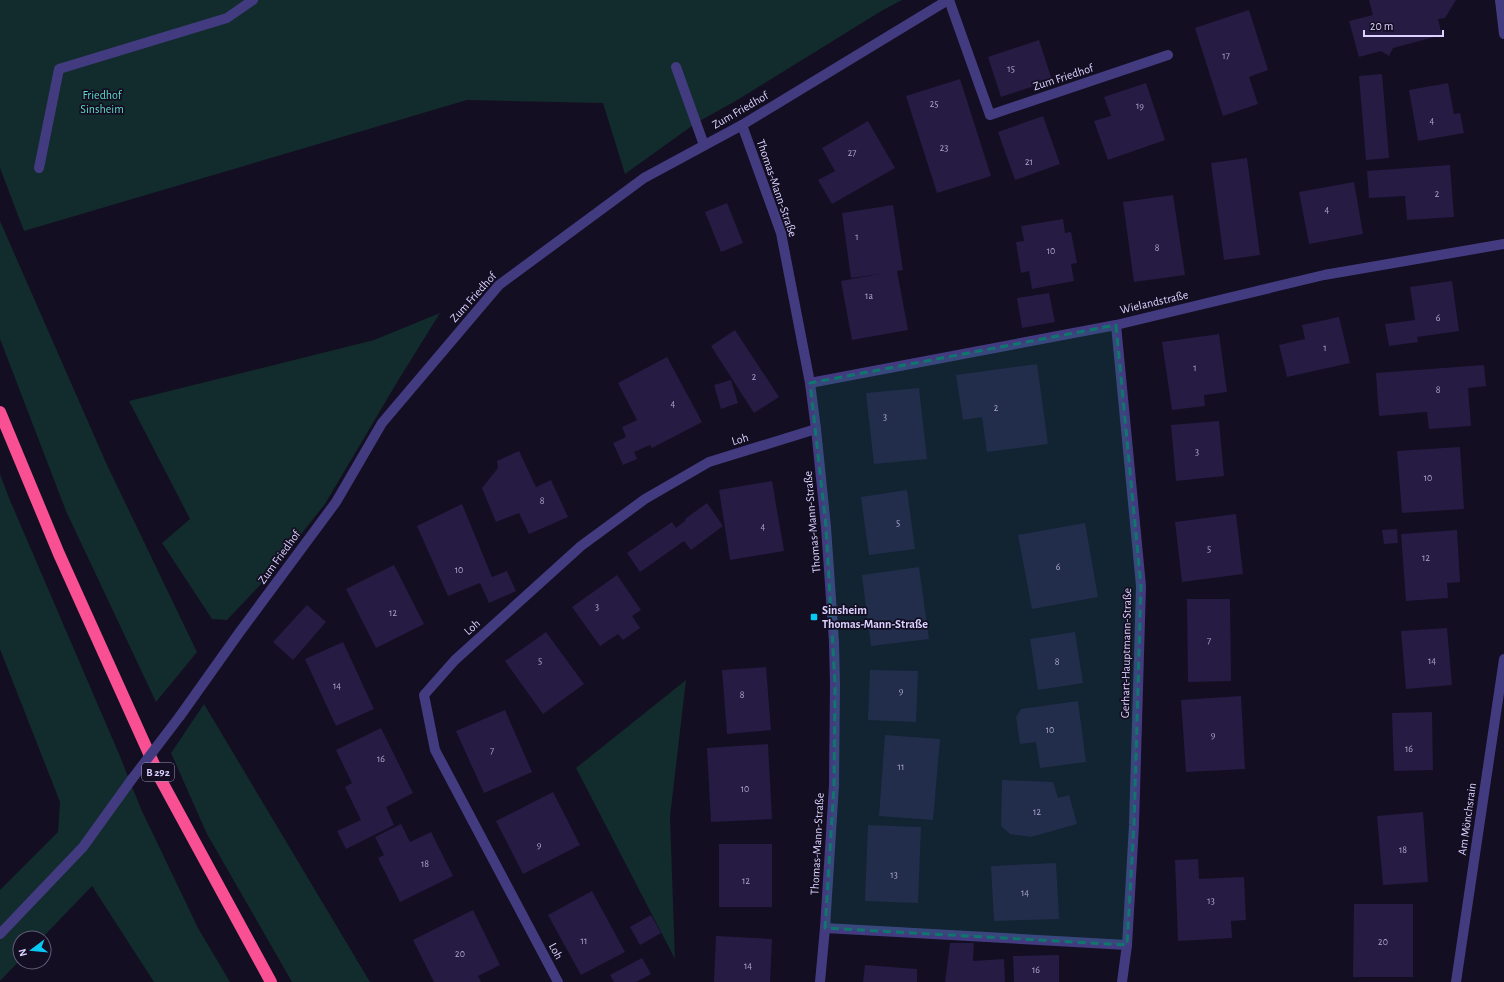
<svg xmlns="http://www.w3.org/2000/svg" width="1504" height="982" viewBox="0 0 1504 982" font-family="'Alegreya Sans',sans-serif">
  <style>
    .green { fill: #122b2c }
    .building { fill: #261b43 }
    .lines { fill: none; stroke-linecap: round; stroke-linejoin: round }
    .lane { stroke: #433b80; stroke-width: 10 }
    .street { stroke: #433b80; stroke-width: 10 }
    .highway { stroke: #f95094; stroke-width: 12 }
    .street-bridge { stroke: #433b80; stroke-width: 10 }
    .marked { fill: #0f766e; fill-opacity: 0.2; stroke: #0f766e; stroke-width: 3; stroke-dasharray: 8 5; stroke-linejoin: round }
    .poi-dot { fill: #08c9f3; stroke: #130e22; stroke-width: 1.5 }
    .labels { text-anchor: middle; stroke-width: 3.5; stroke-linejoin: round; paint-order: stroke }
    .number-label { font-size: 10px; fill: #ada4cf }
    .shield { fill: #130e22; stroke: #9e96bc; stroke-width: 1 }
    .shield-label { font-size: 11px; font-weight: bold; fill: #dad1fe }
    .street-label { font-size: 12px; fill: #dad1fe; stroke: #130e22 }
    .park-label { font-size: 12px; fill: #5fdbc6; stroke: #130e22 }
    .poi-label { font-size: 12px; font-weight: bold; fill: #dad1fe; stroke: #130e22; text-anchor: start }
  </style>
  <rect width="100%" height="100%" fill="#130e22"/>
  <g class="green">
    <polygon points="0,0 902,0 883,10 734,102 696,123 625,174 603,103 467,100 24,231 0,168"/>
    <polygon points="0,221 107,465 197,652 156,702 66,511 0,339"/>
    <polygon points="440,313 396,384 325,504 263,582 227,620 212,619 162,543 190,519 129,401 374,340"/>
    <polygon points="0,474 9,498 119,754 141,809 198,928 230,982 154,982 92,886 42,938 20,938 20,960 0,981 0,890 58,832 60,802 0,649"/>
    <polygon points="686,680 670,817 675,959 576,768"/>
    <polygon points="204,704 370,982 292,982 207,834 171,753"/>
  </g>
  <g class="building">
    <polygon points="1369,0 1456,0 1445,18 1438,19 1442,35 1393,48 1389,56 1381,51 1359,57 1349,21 1373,15"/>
    <polygon points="1249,10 1268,70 1249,77 1258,104 1223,116 1195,28"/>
    <polygon points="1039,40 1052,80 1001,97 988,57"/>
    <polygon points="1382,74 1389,158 1366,160 1359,76"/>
    <polygon points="960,79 991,176 937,193 906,96"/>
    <polygon points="1146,83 1165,140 1108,160 1094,121 1111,116 1104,97"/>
    <polygon points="1448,83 1454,114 1460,113 1464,133 1418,141 1409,90"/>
    <polygon points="1043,116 1060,164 1015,180 998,132"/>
    <polygon points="868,121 895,168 832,204 818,180 835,171 822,148"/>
    <polygon points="1247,158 1260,255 1224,260 1211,163"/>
    <polygon points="1450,165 1454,217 1407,220 1405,196 1369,198 1367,171"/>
    <polygon points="1354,182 1363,234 1309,244 1299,192"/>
    <polygon points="1173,195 1185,275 1134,282 1123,202"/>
    <polygon points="727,203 743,243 721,252 705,212"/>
    <polygon points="893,205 903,270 897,271 908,330 852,340 841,281 879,274 851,278 842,213"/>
    <polygon points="1063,219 1065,233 1071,232 1077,263 1071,264 1074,281 1032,289 1029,271 1021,273 1016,242 1024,241 1021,226"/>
    <polygon points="1452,281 1459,331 1417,337 1418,342 1389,346 1385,324 1415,320 1410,287"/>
    <polygon points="1049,293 1055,322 1022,328 1017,298"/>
    <polygon points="1339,317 1350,363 1287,377 1279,345 1305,339 1302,325"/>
    <polygon points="735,330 779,397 754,413 711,346"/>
    <polygon points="1219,334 1227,392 1204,395 1205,406 1172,410 1162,342"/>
    <polygon points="667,357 702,422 652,448 650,445 634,452 637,459 623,465 613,443 626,437 622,427 637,420 618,383"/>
    <polygon points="1037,364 1048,444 987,452 982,417 963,420 956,375"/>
    <polygon points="1484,365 1486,386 1468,388 1471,426 1429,429 1427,412 1379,416 1376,373"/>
    <polygon points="731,380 738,403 721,409 714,385"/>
    <polygon points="919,388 927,459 874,464 866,393"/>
    <polygon points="1219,421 1224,476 1176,481 1171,425"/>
    <polygon points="1460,447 1464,509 1402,513 1397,451"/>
    <polygon points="519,451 536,487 551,480 568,517 529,534 519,513 496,522 482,488 498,468 497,461"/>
    <polygon points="772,481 784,551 730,560 719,490"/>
    <polygon points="907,490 915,549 869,555 861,497"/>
    <polygon points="707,503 723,526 691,550 684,541 640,572 627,553 672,522 676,528 686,520 685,519"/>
    <polygon points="462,504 492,577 507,571 516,591 489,603 480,583 448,596 417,526"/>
    <polygon points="1236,514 1243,574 1182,582 1175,522"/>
    <polygon points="1085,523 1098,597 1032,609 1018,535"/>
    <polygon points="1397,529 1398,543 1384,544 1382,530"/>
    <polygon points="1457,530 1460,582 1447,583 1448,598 1406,601 1401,534"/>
    <polygon points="394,565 424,624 376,648 346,589"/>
    <polygon points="919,567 929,639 871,646 862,575"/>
    <polygon points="617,575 641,610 632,616 640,628 623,640 618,634 600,646 572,607"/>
    <polygon points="1187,599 1230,599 1231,681 1188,682"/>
    <polygon points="307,605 326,622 293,660 273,642"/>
    <polygon points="1447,628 1452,685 1406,689 1401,631"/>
    <polygon points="546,632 584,684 543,714 505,661"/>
    <polygon points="1075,632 1083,683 1038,690 1030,639"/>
    <polygon points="343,642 374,709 336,726 305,659"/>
    <polygon points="766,667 771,730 727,734 722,670"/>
    <polygon points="870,670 918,671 916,722 868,720"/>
    <polygon points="1241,696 1245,769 1186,772 1181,700"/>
    <polygon points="1078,701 1086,762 1040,768 1036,742 1020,744 1016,717 1021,709"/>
    <polygon points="505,710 532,772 484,793 456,731"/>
    <polygon points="1432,712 1433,770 1394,771 1392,713"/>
    <polygon points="381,728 413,793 386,807 394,825 346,849 337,831 361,820 345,787 352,783 336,750"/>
    <polygon points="885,735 940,739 933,820 879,816"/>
    <polygon points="768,744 772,819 711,822 707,748"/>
    <polygon points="1002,780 1053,782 1058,798 1069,795 1077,824 1031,837 1010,834 1001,826"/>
    <polygon points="553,792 580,845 523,874 496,821"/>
    <polygon points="1423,812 1428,882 1383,885 1377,816"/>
    <polygon points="401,824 410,842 431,832 453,876 400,902 378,858 384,855 375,837"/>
    <polygon points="868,825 921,827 918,903 865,901"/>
    <rect x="719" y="844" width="53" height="63"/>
    <polygon points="1198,859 1199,879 1244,877 1246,920 1231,921 1232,938 1178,941 1175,860"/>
    <polygon points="1056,863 1059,919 994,921 991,866"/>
    <polygon points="592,891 625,952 581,975 548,915"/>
    <polygon points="1354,904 1413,904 1413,977 1353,977"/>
    <polygon points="473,910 500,965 478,976 481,982 434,982 413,940"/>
    <polygon points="651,915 661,933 640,945 630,927"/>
    <polygon points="716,936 772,939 770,982 714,982"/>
    <polygon points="950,943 974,943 973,961 1004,959 1005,982 945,982"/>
    <polygon points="1059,955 1059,982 1014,982 1013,956"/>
    <polygon points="642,958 651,974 636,982 614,982 610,975"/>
    <polygon points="865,965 917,969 917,982 863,982"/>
  </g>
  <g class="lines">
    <g class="lane">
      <polyline points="676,67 704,145"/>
      <polyline points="39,168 59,69 227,18 253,0"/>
    </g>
    <g class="street">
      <polyline points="949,0 990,115 1168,55"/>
      <polyline points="1500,0 1504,34"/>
      <polyline points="742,125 781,233 810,383 816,429 826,527 834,642 835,685 834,785 825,928 820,982"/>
      <polyline points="1116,325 1141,586 1134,825 1127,945 1122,982"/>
      <polyline points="810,383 1116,325 1324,275 1504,244"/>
      <polyline points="180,716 239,633 336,502 382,423 499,285 644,178 742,125 948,0"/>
      <polyline points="825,928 1127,945"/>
      <polyline points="0,934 83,847 132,779"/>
      <polyline points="558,982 435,750 424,695 455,660 581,546 645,499 709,462 816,429"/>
      <polyline points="1456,982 1504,659"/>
    </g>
    <polyline class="highway" points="0,412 59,554 161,780 271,982"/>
    <polyline class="street-bridge" points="132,779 180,716"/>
  </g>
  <path class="marked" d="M1116,325l25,261 -7,239 -7,120 -302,-17 9,-143 1,-100 -9,-158 -16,-144z"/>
  <rect class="poi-dot" x="810" y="613" width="8" height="8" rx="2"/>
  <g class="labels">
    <g class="number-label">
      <text x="1226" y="59">17</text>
      <text x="1011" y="72">15</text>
      <text x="934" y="107">25</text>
      <text x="1140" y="109">19</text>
      <text x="1432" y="124">4</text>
      <text x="944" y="151">23</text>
      <text x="852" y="156">27</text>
      <text x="1029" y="165">21</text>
      <text x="1437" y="197">2</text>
      <text x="1327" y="213">4</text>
      <text x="857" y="240">1</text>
      <text x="1157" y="251">8</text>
      <text x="1051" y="254">10</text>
      <text x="869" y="299">1a</text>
      <text x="1438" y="321">6</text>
      <text x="1325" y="351">1</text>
      <text x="1195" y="371">1</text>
      <text x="754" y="380">2</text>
      <text x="1438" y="393">8</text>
      <text x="673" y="407">4</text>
      <text x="996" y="411">2</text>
      <text x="885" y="420">3</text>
      <text x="1197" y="455">3</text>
      <text x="1428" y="481">10</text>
      <text x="542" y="504">8</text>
      <text x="898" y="526">5</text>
      <text x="763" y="530">4</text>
      <text x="1209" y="552">5</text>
      <text x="1426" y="561">12</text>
      <text x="1058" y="570">6</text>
      <text x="459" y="573">10</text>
      <text x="597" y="610">3</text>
      <text x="393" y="616">12</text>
      <text x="1209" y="644">7</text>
      <text x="540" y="664">5</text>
      <text x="1432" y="664">14</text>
      <text x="1057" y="665">8</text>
      <text x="337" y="689">14</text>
      <text x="901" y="694">9</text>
      <text x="742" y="698">8</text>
      <text x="1050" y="733">10</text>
      <text x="1213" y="738">9</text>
      <text x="1409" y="752">16</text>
      <text x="492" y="754">7</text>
      <text x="381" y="762">16</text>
      <text x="901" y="770">11</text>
      <text x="745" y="792">10</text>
      <text x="1037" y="815">12</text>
      <text x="539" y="848">9</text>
      <text x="1403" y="853">18</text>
      <text x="425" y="867">18</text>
      <text x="894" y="878">13</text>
      <text x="746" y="884">12</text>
      <text x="1025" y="896">14</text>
      <text x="1211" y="904">13</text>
      <text x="584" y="944">11</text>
      <text x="1383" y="945">20</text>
      <text x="460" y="957">20</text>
      <text x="748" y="969">14</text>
      <text x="1036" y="973">16</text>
    </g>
    <rect class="shield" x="142" y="763" width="32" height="18" rx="3"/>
    <g class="shield-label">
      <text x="158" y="776">B 292</text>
    </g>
    <g class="street-label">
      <text transform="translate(1063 77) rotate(-18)" y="4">Zum Friedhof</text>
      <text transform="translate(740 110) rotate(-30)" y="4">Zum Friedhof</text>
      <text transform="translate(777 188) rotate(71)" y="4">Thomas-Mann-Straße</text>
      <text transform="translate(473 297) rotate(-48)" y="4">Zum Friedhof</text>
      <text transform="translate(1154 302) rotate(-13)" y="4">Wielandstraße</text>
      <text transform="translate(740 439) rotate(-17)" y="4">Loh</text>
      <text transform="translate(812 522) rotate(-95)" y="4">Thomas-Mann-Straße</text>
      <text transform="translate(279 557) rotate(-54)" y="4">Zum Friedhof</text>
      <text transform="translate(472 627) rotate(-42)" y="4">Loh</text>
      <text transform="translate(1126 653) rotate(-89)" y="4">Gerhart-Hauptmann-Straße</text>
      <text transform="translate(1467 819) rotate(-82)" y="4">Am Mönchsrain</text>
      <text transform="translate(817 844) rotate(-87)" y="4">Thomas-Mann-Straße</text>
      <text transform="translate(556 951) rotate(62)" y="4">Loh</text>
    </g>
    <g class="park-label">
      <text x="102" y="99">Friedhof<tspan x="102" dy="14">Sinsheim</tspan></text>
    </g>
    <g class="poi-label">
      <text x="822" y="614">Sinsheim<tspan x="822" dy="14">Thomas-Mann-Straße</tspan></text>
    </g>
  </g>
  <g transform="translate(32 950) rotate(254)"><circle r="19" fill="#130e22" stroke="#635c7a"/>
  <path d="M0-3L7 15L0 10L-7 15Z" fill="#08c9f3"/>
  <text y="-6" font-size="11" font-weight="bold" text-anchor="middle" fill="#dad1fe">N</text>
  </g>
  <path d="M1364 30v6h79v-6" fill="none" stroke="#dad1fe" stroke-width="2"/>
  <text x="1370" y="30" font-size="12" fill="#dad1fe" stroke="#130e22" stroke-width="3" paint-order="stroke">20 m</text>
</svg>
